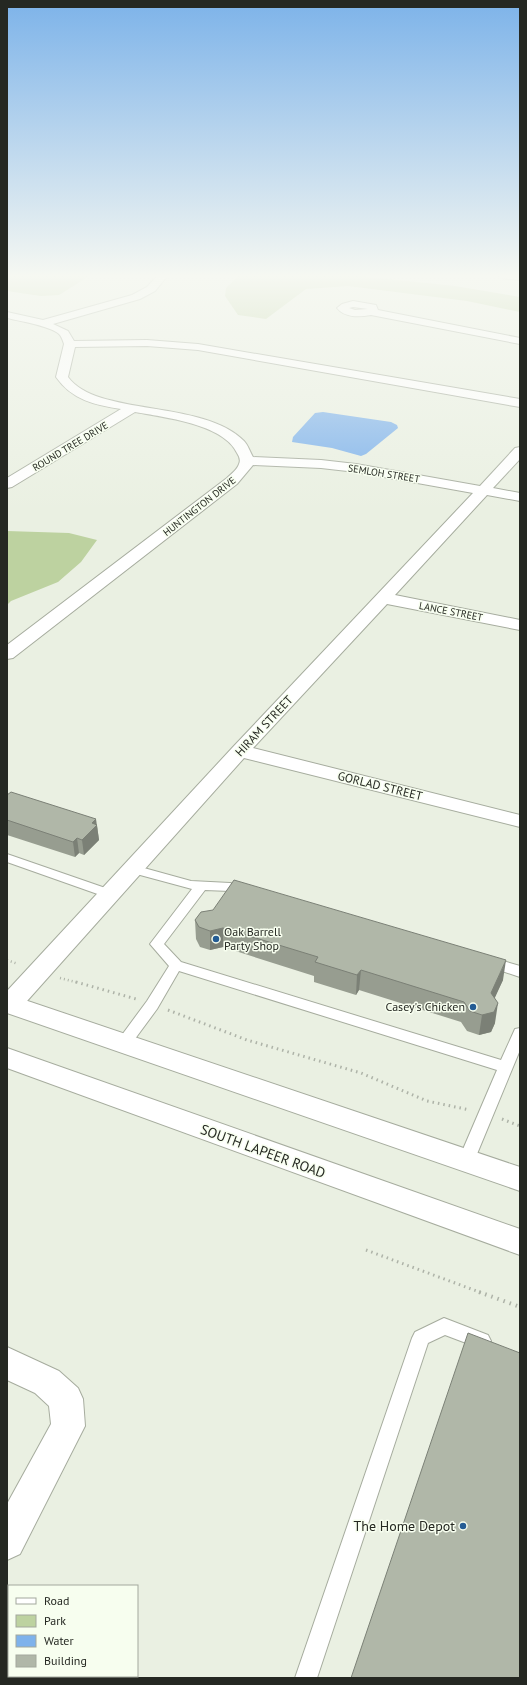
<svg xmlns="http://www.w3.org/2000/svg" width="527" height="1685" viewBox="0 0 527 1685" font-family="'PT Sans',sans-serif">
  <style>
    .green { fill: #bdd2a0 }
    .water { fill: #7eb2eb }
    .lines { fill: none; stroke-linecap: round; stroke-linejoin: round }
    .lane-casing { stroke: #a6ac9e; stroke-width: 2 }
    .street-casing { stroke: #a6ac9e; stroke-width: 2 }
    .primary-casing { stroke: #a6ac9e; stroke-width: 2 }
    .path-far2 { stroke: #aeb3a8; stroke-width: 2.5; stroke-dasharray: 1 3; stroke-linecap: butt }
    .path-far1 { stroke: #aeb3a8; stroke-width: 3; stroke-dasharray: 1.5 4; stroke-linecap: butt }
    .path { stroke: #aeb3a8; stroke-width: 4; stroke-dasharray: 1.5 5; stroke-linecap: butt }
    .lane { fill: #fff; fill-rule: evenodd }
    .street { fill: #fff; fill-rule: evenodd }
    .primary { fill: #fff; fill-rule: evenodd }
    .wall { fill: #979d90 }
    .shaded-wall { fill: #7b8076 }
    .building { fill: #b0b7a8; stroke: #7b8076 }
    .poi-dot { fill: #245c94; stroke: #f7feef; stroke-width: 1.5 }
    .labels { text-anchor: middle; stroke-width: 3; stroke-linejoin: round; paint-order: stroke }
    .far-street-label { font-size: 10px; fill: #252822; stroke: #f7feef }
    .street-label { font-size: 12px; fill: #252822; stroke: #f7feef }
    .poi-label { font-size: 12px; fill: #252822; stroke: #f7feef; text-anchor: start }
    .near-street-label { font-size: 14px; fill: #252822; stroke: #f7feef }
    .near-poi-label { font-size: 14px; fill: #252822; stroke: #f7feef; text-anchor: end }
  </style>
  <rect width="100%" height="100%" fill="#eaf0e2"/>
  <g class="green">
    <polygon points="7,275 91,275 59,295 41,296 7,291"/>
    <polygon points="239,275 359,275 368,277 455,286 520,297 520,312 467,301 348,286 306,289 266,319 238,315 225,296 226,288"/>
    <polygon points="7,531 69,533 97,540 81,562 58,582 11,601 7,605"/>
  </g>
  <polygon class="water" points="323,412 391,422 397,425 398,428 366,454 361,456 332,448 292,442 293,437 315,413"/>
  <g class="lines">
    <g class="lane-casing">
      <g id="lane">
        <polygon points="7,854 114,891 116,894 114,897 106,897 7,862"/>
        <polygon points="133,865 191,881 230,883 249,888 251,891 249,894 245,895 230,891 205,890 164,944 181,962 501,1060 515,1029 520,1028 520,1050 472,1166 466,1167 460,1166 458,1161 497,1070 179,971 157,1009 129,1047 124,1048 119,1047 117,1043 119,1039 147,1001 169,966 150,944 192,889 129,872 127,869 129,866"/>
        <polygon points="489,957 520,966 520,977 484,965 482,962 484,959"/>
        <polygon points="444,1318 488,1335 491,1341 488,1347 482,1349 445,1335 428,1343 317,1678 295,1678 412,1338 415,1332"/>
      </g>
    </g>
    <g class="street-casing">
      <g id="street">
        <path d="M158,275h10l-13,16 -15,8 -87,25 15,7 6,10 73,-1 51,4 322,55v8l-322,-57 -51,-4 -72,1 -7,30c29,40 135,22 176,64 4,4 6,11 9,16l68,3 35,4 124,22 35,-38 5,-1v12l-27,29 27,5v8l-33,-6 -92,100 125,25v10l-133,-26 -134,144 267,67v12l-276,-69 -225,252 -9,3 -3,-1v-21l226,-244 240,-254 -117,-21 -35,-4 -68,-3 -16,19 -224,174 -6,1v-14l220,-167c4,-4 10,-8 12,-14 2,-4 0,-8 -2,-11 -13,-29 -74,-36 -102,-41l-123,75 -5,1v-10l114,-69c-26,-4 -49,-9 -65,-32l8,-33c-1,-3 -2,-6 -4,-9 -8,-9 -41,-14 -53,-17v-6l36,8 89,-25 15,-8z"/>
        <polygon points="497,275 520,275 520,280 502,278"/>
        <path d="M353,301l23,4 2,5 142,28v6l-149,-29c-12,2 -26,3 -34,-7l5,-4zM353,307l15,2 -13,1 -6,-2z"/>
        <polygon points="7,1347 59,1371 78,1388 83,1399 85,1426 20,1554 7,1560 7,1504 51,1424 49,1406 35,1393 7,1380"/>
      </g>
    </g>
    <g class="primary-casing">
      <g id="primary">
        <polygon points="7,994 520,1167 520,1191 7,1013"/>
        <polygon points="7,1048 520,1229 520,1255 7,1068"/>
      </g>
    </g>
    <g class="path-far2">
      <polyline points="7,960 18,964"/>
      <polyline points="60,978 79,983"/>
    </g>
    <g class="path-far1">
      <polyline points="76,982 136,999"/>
      <polyline points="168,1010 247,1040 361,1073 427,1101 470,1110"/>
      <polyline points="502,1119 520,1126"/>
      <polyline points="366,1250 482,1293"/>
    </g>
    <polyline class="path" points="479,1292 520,1307"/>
    <use href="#lane" class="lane"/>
    <use href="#street" class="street"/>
    <use href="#primary" class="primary"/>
  </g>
  <g class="wall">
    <polygon points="7,795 97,825 99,840 84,855 79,853 75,857 7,835"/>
    <polygon points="195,920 503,980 494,998 495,1023 491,1032 479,1035 467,1031 461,1022 359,990 356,995 314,982 314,976 223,947 210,950 200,947 196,939"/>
  </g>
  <g class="shaded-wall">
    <polygon points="96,819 99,840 84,855 82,840 92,823"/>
    <polygon points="77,838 79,853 75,857 73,842"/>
    <polygon points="223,928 223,947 210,950 210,931"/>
    <polygon points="506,960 503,980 488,1013 491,993"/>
    <polygon points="361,970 359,990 356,995 357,975"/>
    <polygon points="498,1003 495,1023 491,1032 479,1035 482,1015"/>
  </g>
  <g class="building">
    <polygon points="11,792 96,819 92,823 97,825 82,840 77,838 73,842 7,820 7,795"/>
    <polygon points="234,880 506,960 491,993 498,1003 494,1012 482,1015 470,1011 464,1002 361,970 357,975 315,962 318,957 223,928 210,931 199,927 195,920 201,912 213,910"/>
    <polygon points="468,1333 520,1353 520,1678 351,1678"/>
  </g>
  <linearGradient id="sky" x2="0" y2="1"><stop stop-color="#7db3e9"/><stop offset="0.54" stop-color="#f6f8f2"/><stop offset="1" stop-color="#f6f8f2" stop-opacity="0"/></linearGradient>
  <rect width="527" height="511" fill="url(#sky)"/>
  <g class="poi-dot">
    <circle cx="216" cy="939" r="4"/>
    <circle cx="473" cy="1007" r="4"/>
    <circle cx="463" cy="1526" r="4"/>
  </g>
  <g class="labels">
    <g class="far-street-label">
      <text transform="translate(70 446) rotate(-31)" y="4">ROUND TREE DRIVE</text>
      <text transform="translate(384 473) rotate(9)" y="4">SEMLOH STREET</text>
      <text transform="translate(199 506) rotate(-38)" y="4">HUNTINGTON DRIVE</text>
      <text transform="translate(451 611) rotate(11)" y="4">LANCE STREET</text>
    </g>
    <g class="street-label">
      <text transform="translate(264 726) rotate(-47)" y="4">HIRAM STREET</text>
      <text transform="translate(380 786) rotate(14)" y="4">GORLAD STREET</text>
    </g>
    <g class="poi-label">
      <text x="224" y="936">Oak Barrell<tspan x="224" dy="14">Party Shop</tspan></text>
      <text x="465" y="1011" text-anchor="end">Casey's Chicken</text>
    </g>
    <g class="near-street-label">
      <text transform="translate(263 1151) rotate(20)" y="5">SOUTH LAPEER ROAD</text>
    </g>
    <g class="near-poi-label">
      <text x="455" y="1531">The Home Depot</text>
    </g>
  </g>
  <rect width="527" height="1685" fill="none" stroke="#252822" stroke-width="16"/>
  <rect x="8" y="1585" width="130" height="92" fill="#f7feef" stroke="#a3a89d"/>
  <rect x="16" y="1598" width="20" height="6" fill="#ffffff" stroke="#a3a89d"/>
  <text x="44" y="1605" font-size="12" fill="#252822">Road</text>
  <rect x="16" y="1615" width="20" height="12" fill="#bdd2a0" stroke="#a3a89d"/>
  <text x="44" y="1625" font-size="12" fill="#252822">Park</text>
  <rect x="16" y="1635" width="20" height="12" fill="#7eb2eb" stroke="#a3a89d"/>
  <text x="44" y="1645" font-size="12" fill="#252822">Water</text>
  <rect x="16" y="1655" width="20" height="12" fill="#b0b7a8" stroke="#a3a89d"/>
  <text x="44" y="1665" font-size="12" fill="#252822">Building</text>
</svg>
